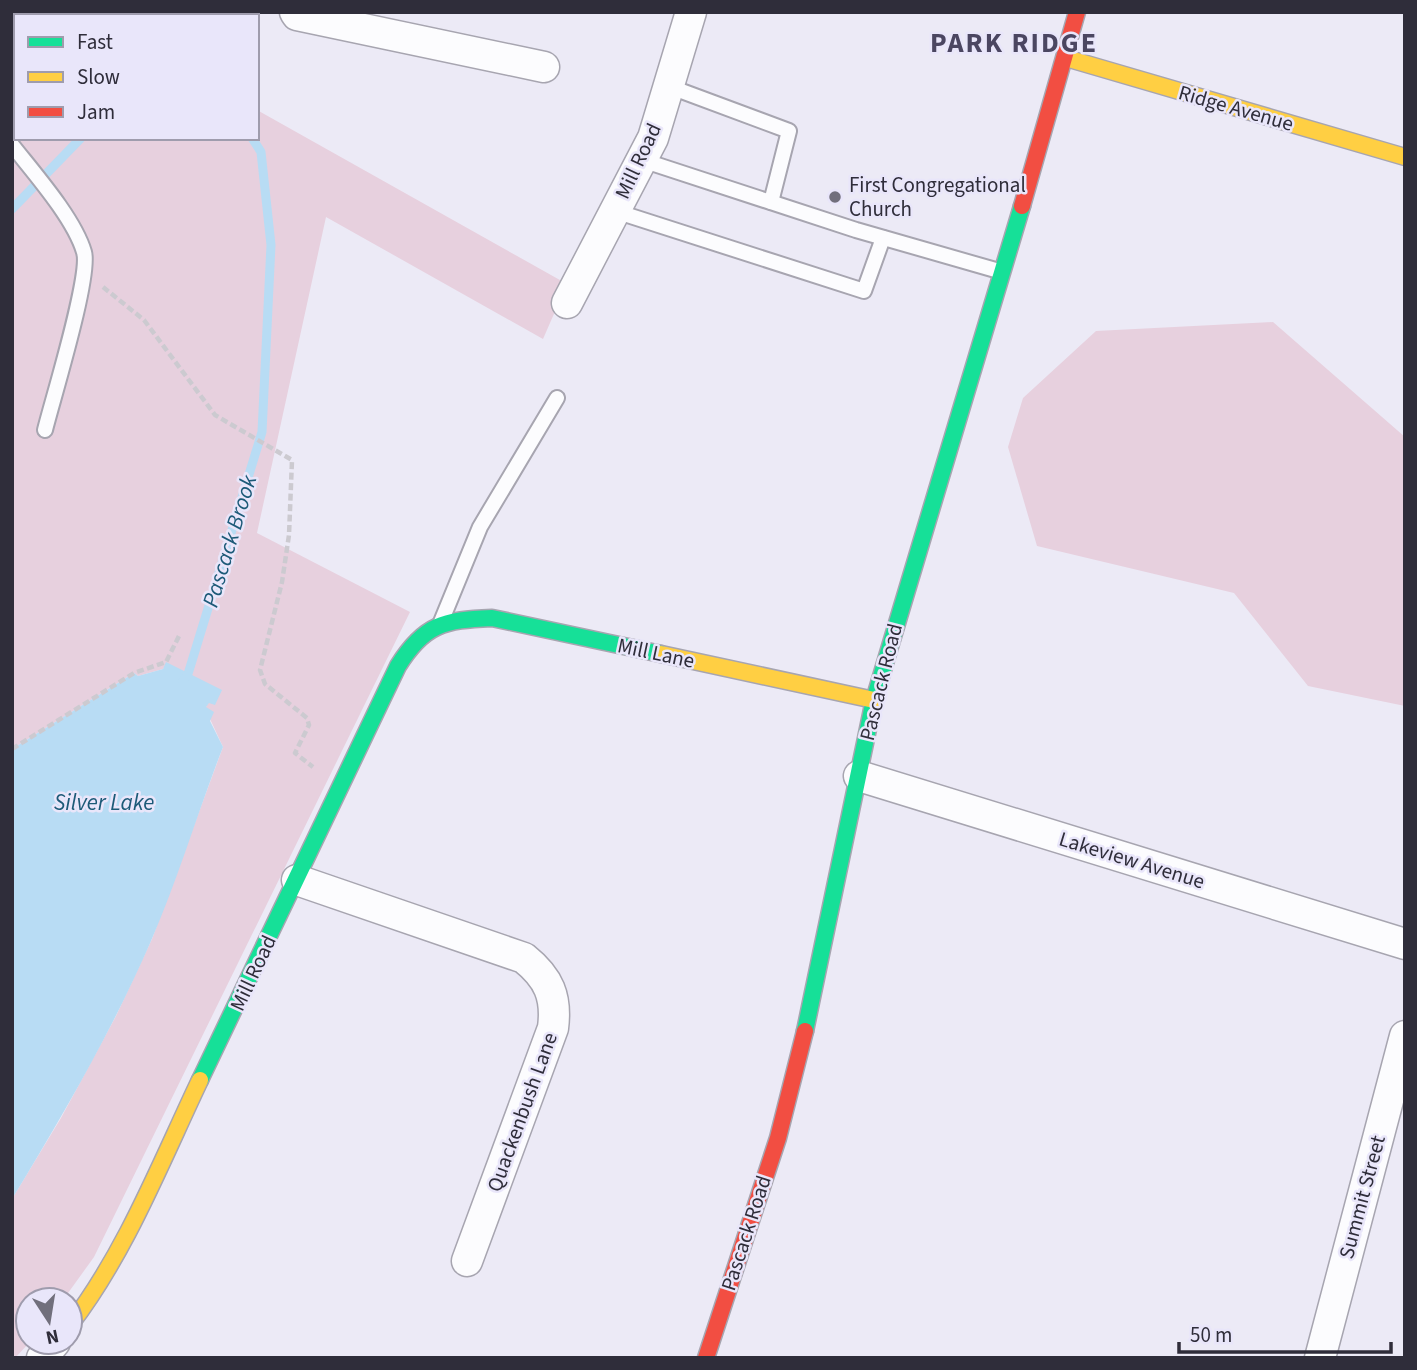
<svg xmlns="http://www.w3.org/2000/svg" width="1417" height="1370" viewBox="0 0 1417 1370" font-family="'Source Sans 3',sans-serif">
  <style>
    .green { fill: #e7d0de }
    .water { fill: #b8dcf4 }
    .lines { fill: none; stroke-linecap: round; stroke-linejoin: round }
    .stream { stroke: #b8dcf4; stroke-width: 9 }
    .lane-casing { stroke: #a7a5b0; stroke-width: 18 }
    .street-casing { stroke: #a7a5b0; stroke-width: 33 }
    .fast-casing { stroke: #a7a5b0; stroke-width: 19 }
    .slow-casing { stroke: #a7a5b0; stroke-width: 19 }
    .jam-casing { stroke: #a7a5b0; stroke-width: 19 }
    .path { stroke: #cccad0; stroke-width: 4.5; stroke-dasharray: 7 3.5; stroke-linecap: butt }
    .lane { stroke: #fcfcfe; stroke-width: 14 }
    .street { stroke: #fcfcfe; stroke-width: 30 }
    .fast { stroke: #16e098; stroke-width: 16 }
    .slow { stroke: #ffcf43; stroke-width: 16 }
    .jam { stroke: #f24e42; stroke-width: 16 }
    .poi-dot { fill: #716f7c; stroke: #e9e6fa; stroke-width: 2.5 }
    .labels { text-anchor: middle; stroke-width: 5; stroke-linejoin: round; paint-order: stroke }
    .street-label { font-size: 21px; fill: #2f2d3a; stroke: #e9e6fa }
    .poi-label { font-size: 21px; fill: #2f2d3a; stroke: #e9e6fa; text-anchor: start }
    .water-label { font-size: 23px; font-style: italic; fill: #1c5a78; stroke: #e9e6fa }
    .district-label { font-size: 28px; font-weight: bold; letter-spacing: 2px; fill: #4b4661; stroke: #e9e6fa }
  </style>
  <rect width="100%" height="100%" fill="#eceaf6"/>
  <g class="green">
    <polygon points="12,12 221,12 222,16 16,16 16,138 257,138 257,110 567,284 543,339 326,217 257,533 410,612 94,1257 63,1300 28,1300 30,1342 15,1358 12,1358 12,1199 61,1118 116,1016 152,939 223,747 205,708 209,702 167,663 163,669 138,676 134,673 12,749"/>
    <polygon points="1273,322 1405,437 1405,706 1308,686 1234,593 1037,546 1008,447 1023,398 1096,331"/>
  </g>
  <path class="water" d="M166,662l56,28 -7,15 -6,-2 -3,4 8,5 -4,9 13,26c-25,64 -45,132 -72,194 -39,90 -88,174 -139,258v-450l122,-76 4,3 25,-7z"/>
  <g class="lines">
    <g class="stream">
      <polyline points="177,12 178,16"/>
      <polyline points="167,16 169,12"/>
      <polyline points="12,209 81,138"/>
      <polyline points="183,681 188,674 262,432 271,245 261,152 252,138"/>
    </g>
    <g class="lane-casing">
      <g id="lane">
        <polyline points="668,86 789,131 771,202"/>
        <path d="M12,145c22,28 62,73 72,107 7,23 -31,146 -39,178"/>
        <polyline points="642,160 856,230 999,271"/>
        <polyline points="615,211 864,291 883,238"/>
        <polyline points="441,622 480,527 557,398"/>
      </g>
    </g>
    <g class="street-casing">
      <g id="street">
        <polyline points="295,12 297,15 544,67"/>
        <polyline points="567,303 653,138 691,12"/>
        <polyline points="859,776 1405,944"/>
        <path d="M297,880l227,78c25,20 33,39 29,70l-86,233"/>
        <polyline points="42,1358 55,1342"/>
        <polyline points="1320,1358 1405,1036"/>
      </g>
    </g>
    <g class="fast-casing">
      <g id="fast">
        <polyline points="805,1031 874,700 1022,206"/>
        <path d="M200,1080l198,-414c26,-42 46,-46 94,-48l169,36"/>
      </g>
    </g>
    <g class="slow-casing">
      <g id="slow">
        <polyline points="1066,58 1405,157"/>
        <polyline points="661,654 874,700"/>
        <path d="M70,1325c56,-73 91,-163 130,-245"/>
      </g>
    </g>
    <g class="jam-casing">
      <g id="jam">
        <polyline points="1022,206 1077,12"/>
        <polyline points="706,1358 778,1138 805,1031"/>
      </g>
    </g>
    <g class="path">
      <polyline points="92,16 94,12"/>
      <polyline points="103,287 144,320 215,415 292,460 289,535 282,582 260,670 265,684 307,718 309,725 295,753 313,767"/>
      <polyline points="12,749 134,673 166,662 179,636"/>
    </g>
    <use href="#lane" class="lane"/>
    <use href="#street" class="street"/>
    <use href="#fast" class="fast"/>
    <use href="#slow" class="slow"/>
    <use href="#jam" class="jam"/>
  </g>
  <circle class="poi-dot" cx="835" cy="197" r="7"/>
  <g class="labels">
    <g class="street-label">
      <text transform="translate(1236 108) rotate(16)" y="7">Ridge Avenue</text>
      <text transform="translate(638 161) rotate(-65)" y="7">Mill Road</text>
      <text transform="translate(656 653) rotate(12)" y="7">Mill Lane</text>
      <text transform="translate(881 682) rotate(-76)" y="7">Pascack Road</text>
      <text transform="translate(1132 860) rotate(17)" y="7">Lakeview Avenue</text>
      <text transform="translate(253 973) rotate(-65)" y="7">Mill Road</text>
      <text transform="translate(522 1112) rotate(-70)" y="7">Quackenbush Lane</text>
      <text transform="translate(1362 1197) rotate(-75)" y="7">Summit Street</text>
      <text transform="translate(746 1233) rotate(-72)" y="7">Pascack Road</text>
    </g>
    <g class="poi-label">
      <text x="849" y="192">First Congregational<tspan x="849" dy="24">Church</tspan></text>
    </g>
    <g class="water-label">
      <text transform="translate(229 541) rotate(-73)" y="8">Pascack Brook</text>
      <text x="104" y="810">Silver Lake</text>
    </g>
    <g class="district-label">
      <text x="1014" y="52">PARK RIDGE</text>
    </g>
  </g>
  <rect width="1417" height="1370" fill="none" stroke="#2f2d3a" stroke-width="28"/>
  <rect x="14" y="14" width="245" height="126" fill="#e9e6fa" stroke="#9f9cad" stroke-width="2"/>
  <rect x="28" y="37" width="35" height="10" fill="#16e098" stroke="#9f9cad" stroke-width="2"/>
  <text x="77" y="49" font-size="21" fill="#2f2d3a">Fast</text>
  <rect x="28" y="72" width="35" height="10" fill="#ffcf43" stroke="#9f9cad" stroke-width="2"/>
  <text x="77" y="84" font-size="21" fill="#2f2d3a">Slow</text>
  <rect x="28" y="107" width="35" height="10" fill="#f24e42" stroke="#9f9cad" stroke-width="2"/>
  <text x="77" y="119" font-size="21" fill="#2f2d3a">Jam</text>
  <g transform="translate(49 1321) rotate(168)"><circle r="33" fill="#e9e6fa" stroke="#9f9cad" stroke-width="2"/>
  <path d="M0-5L12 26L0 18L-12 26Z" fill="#716f7c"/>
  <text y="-10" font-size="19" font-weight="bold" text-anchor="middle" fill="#2f2d3a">N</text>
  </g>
  <path d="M1179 1342v10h212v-10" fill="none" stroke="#2f2d3a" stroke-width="3.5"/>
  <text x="1190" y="1342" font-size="21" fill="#2f2d3a" stroke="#e9e6fa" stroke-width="5" paint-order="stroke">50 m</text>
</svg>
